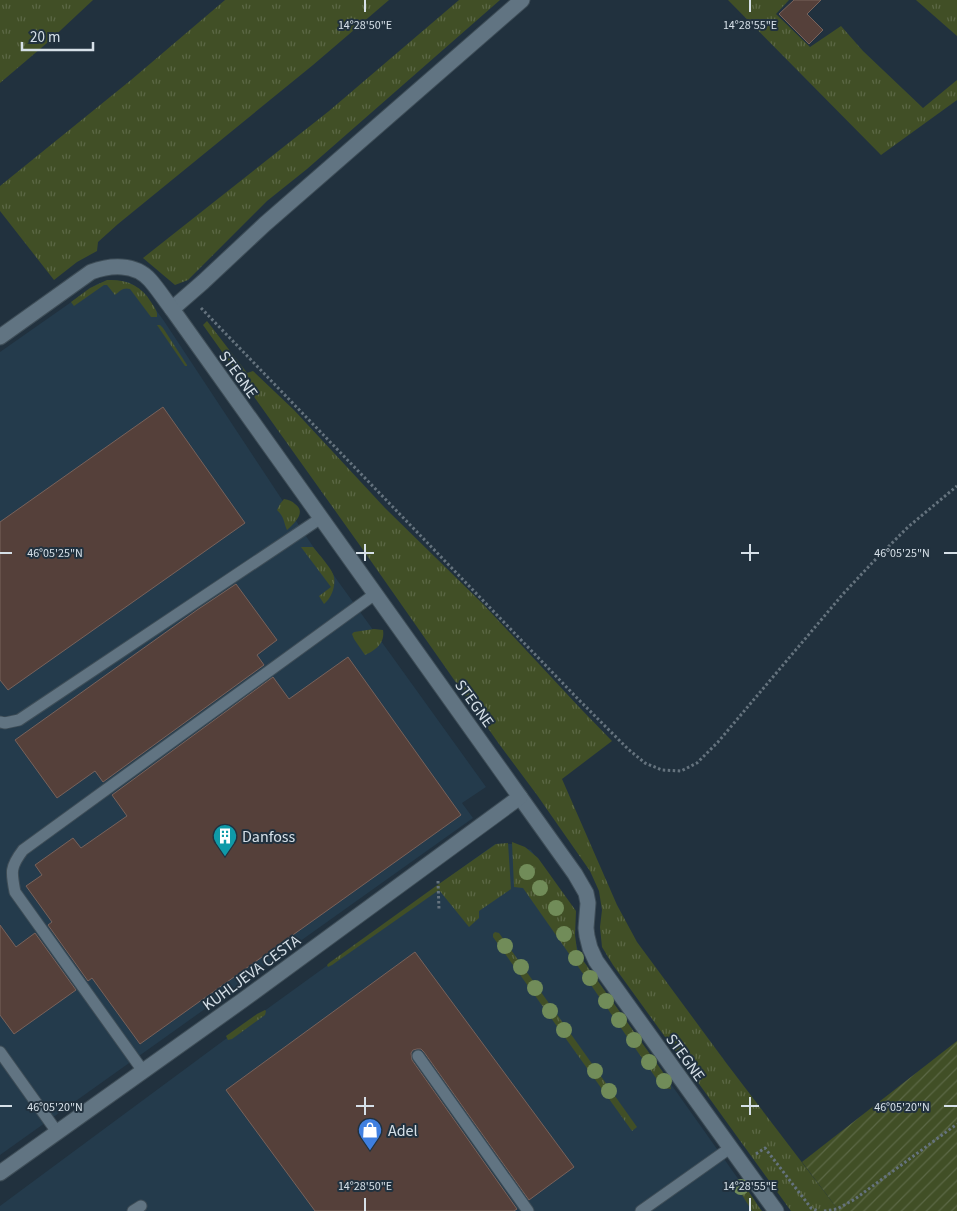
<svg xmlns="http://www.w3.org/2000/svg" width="957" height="1211" viewBox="0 0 957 1211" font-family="'Source Sans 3',sans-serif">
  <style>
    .built { fill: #243b4c }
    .grass { fill: url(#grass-tufts) }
    .garden { fill: url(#garden-furrows) }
    .building { fill: #55403a; stroke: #78625b }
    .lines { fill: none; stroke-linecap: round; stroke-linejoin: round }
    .service-casing { stroke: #3e4d57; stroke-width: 13 }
    .minor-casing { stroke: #3e4d57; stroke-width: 17 }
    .tertiary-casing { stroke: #3e4d57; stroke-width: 17 }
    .path { stroke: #65737e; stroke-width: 3; stroke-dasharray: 2.5 2.5; stroke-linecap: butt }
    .service { stroke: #617482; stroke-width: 11 }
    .minor { stroke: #617482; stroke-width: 15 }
    .tertiary { stroke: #617482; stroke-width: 15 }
    .tree { fill: #718c59 }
    .ticks { fill: none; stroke: #d6e0e8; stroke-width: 2 }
    .labels { text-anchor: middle; stroke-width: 4; stroke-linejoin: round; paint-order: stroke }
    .street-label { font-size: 16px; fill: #d6e0e8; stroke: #21313e }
    .poi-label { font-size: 16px; fill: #d6e0e8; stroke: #21313e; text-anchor: start }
    .ticks-label { font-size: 12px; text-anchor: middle; fill: #d6e0e8; stroke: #21313e; stroke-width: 4; stroke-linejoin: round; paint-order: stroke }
  </style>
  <defs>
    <pattern id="grass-tufts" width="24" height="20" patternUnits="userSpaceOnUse" patternTransform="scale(1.25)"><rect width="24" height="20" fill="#414f26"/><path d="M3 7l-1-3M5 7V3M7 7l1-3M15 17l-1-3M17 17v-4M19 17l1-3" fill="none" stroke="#5c6846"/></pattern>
    <pattern id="garden-furrows" width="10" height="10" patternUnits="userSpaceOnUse" patternTransform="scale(1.25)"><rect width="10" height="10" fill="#414f26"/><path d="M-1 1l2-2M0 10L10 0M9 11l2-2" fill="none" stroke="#5c6846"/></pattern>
  </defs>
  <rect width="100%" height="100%" fill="#21313e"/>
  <g class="built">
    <polygon points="110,280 129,282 143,292 164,321 312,545 486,787 462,803 473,818 0,1155 0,352 97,284"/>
    <polygon points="495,844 514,844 531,850 560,891 580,956 761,1211 0,1211 0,1206 227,1038"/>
  </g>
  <g class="grass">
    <polygon points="0,0 93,0 47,43 0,83"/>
    <polygon points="225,0 389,0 313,65 118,224 98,242 97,251 77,262 54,280 0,211 0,186 131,80"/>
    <polygon points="459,0 500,0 307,169 267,201 188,280 175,285 143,258 329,111"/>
    <polygon points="728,0 789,0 776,14 810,47 841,26 863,51 923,108 957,80 957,100 881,155"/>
    <polygon points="916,0 957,0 957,36"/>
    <path d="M107,280c19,-1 34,5 44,22 3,5 7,9 6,15h-6l-21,-28c-7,-2 -10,2 -15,6l-8,-10h-3l-30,21 -3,-4 19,-14z"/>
    <polygon points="207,321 247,373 253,371 294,410 385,508 483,604 580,708 612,741 562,779 617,905 637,942 727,1064 839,1211 791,1211 613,965 602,947 600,927 602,910 599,891 590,871 537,795 499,744 366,554 203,325"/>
    <polygon points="157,325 160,325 163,328 187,365 187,366 185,366"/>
    <path d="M284,499c5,1 8,2 11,5 12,8 -1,20 -8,26 -4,-9 -2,-12 -10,-20l3,-6z"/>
    <path d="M301,547h12c5,6 18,21 20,27 4,9 -1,24 -9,30l-5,-8 12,-9z"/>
    <path d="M374,629l9,1c2,13 -7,20 -18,25l-11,-16 -2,-5 2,-2z"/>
    <polygon points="512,842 525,847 538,858 576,911 575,935 577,950 582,959 670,1082 671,1089 663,1088 523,888 514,887"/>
    <polygon points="508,843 511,889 479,911 479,918 469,927 439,890 332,965 328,967 327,965 329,963 436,886 496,844"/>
    <polygon points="495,932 499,933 637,1127 632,1131 493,937 493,934"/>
    <polygon points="265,1010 266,1011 265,1015 232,1039 228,1040 226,1036 257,1014"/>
    <path d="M736,1180c10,4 19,22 26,31h-10l-15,-24z"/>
  </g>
  <polygon class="garden" points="957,1041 957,1211 839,1211 802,1162"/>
  <g class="building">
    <polygon points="794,0 821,0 807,14 823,30 809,44 779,14"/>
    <polygon points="163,407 245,523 8,690 0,680 0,522"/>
    <polygon points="236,584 277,640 257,655 264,665 103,782 95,771 57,798 15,740 197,610"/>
    <polygon points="348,657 461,815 140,1044 92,978 88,981 48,925 52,922 26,886 42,875 35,865 73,838 81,848 127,816 112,795 273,677 289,699"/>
    <polygon points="0,925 16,947 35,933 76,990 14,1034 0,1015"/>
    <polygon points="415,952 574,1167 529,1200 424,1052 421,1049 417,1049 413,1050 411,1053 412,1060 517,1209 514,1211 315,1211 226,1090"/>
  </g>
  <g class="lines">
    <g class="service-casing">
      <g id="service">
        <polyline points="0,722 5,723 19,720 321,518"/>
        <polyline points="0,1052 57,1132"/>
        <polyline points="418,1056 528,1211"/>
        <path d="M143,1071l-128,-179c-4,-20 -5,-25 8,-42l352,-256"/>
        <polyline points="133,1211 141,1206"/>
        <polyline points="641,1211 730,1148"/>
      </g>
    </g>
    <g class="minor-casing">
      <g id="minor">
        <polyline points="172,309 203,282 265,224 522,0"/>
        <polyline points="520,797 575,874 586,893 588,903 586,928 587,936 590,948 596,961 776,1211"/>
      </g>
    </g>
    <g class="tertiary-casing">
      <path id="tertiary" d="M0,337l91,-65c19,-7 44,-9 59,8 8,9 15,20 22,29l348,488 -277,203 -243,173"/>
    </g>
    <g class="path">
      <polyline points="201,308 579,700 628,749 645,763 662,770 681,771 697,763 718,742 843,594 873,562 908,527 957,486"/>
      <polyline points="438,881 439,910"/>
      <polyline points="756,1154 765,1148 811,1208 818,1211"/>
      <polyline points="824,1211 837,1209 855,1199 957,1124"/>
    </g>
    <use href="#service" class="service"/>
    <use href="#minor" class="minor"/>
    <use href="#tertiary" class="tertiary"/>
  </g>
  <g class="tree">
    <circle cx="527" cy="872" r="8"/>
    <circle cx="540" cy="888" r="8"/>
    <circle cx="556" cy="908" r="8"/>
    <circle cx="564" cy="934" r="8"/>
    <circle cx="505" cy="946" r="8"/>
    <circle cx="576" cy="958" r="8"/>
    <circle cx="521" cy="967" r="8"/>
    <circle cx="590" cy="978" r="8"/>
    <circle cx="535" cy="988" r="8"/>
    <circle cx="606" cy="1001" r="8"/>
    <circle cx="550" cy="1011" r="8"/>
    <circle cx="619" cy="1020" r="8"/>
    <circle cx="564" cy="1030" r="8"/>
    <circle cx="634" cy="1040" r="8"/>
    <circle cx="649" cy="1062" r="8"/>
    <circle cx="595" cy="1071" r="8"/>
    <circle cx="664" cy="1081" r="8"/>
    <circle cx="609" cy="1091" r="8"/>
    <circle cx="741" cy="1187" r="8"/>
  </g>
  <path class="ticks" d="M365,0v12M750,0v12M365,544v17M750,544v17M0,553h12M356,553h18M741,553h18M944,553h13M365,1097v18M750,1097v18M0,1106h12M356,1106h18M741,1106h18M944,1106h13M365,1198v13M750,1198v13"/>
  <defs>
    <g id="building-pin" transform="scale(1.25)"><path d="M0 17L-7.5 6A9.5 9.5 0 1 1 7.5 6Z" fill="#0f9aa8" stroke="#21313e"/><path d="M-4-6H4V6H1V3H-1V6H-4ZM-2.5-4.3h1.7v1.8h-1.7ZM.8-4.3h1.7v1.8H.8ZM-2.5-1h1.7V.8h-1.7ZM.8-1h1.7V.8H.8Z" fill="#fff"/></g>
    <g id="shop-pin" transform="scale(1.25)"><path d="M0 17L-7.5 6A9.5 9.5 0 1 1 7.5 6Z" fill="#3f7fe0" stroke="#21313e"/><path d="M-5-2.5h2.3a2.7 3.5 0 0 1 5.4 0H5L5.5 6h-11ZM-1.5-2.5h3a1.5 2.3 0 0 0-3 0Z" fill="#fff"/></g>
  </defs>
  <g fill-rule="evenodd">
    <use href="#building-pin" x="225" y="836"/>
    <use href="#shop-pin" x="370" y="1130"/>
  </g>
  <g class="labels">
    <g class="street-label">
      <text transform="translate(239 374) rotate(54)" y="6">STEGNE</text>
      <text transform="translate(475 703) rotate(54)" y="6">STEGNE</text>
      <text transform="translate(251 972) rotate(-36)" y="6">KUHLJEVA CESTA</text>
      <text transform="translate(686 1057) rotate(54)" y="6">STEGNE</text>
    </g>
    <g class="poi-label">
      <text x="242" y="842">Danfoss</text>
      <text x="388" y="1136">Adel</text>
    </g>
  </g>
  <g class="ticks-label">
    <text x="365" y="29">14°28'50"E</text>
    <text x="750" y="29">14°28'55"E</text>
    <text x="55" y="557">46°05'25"N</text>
    <text x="902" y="557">46°05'25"N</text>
    <text x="55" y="1111">46°05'20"N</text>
    <text x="902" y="1111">46°05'20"N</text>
    <text x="365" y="1190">14°28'50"E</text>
    <text x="750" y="1190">14°28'55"E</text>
  </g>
  <path d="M22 42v8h71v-8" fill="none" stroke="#d6e0e8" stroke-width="2.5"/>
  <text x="30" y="42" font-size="15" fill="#d6e0e8" stroke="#21313e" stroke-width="4" paint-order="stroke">20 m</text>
</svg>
